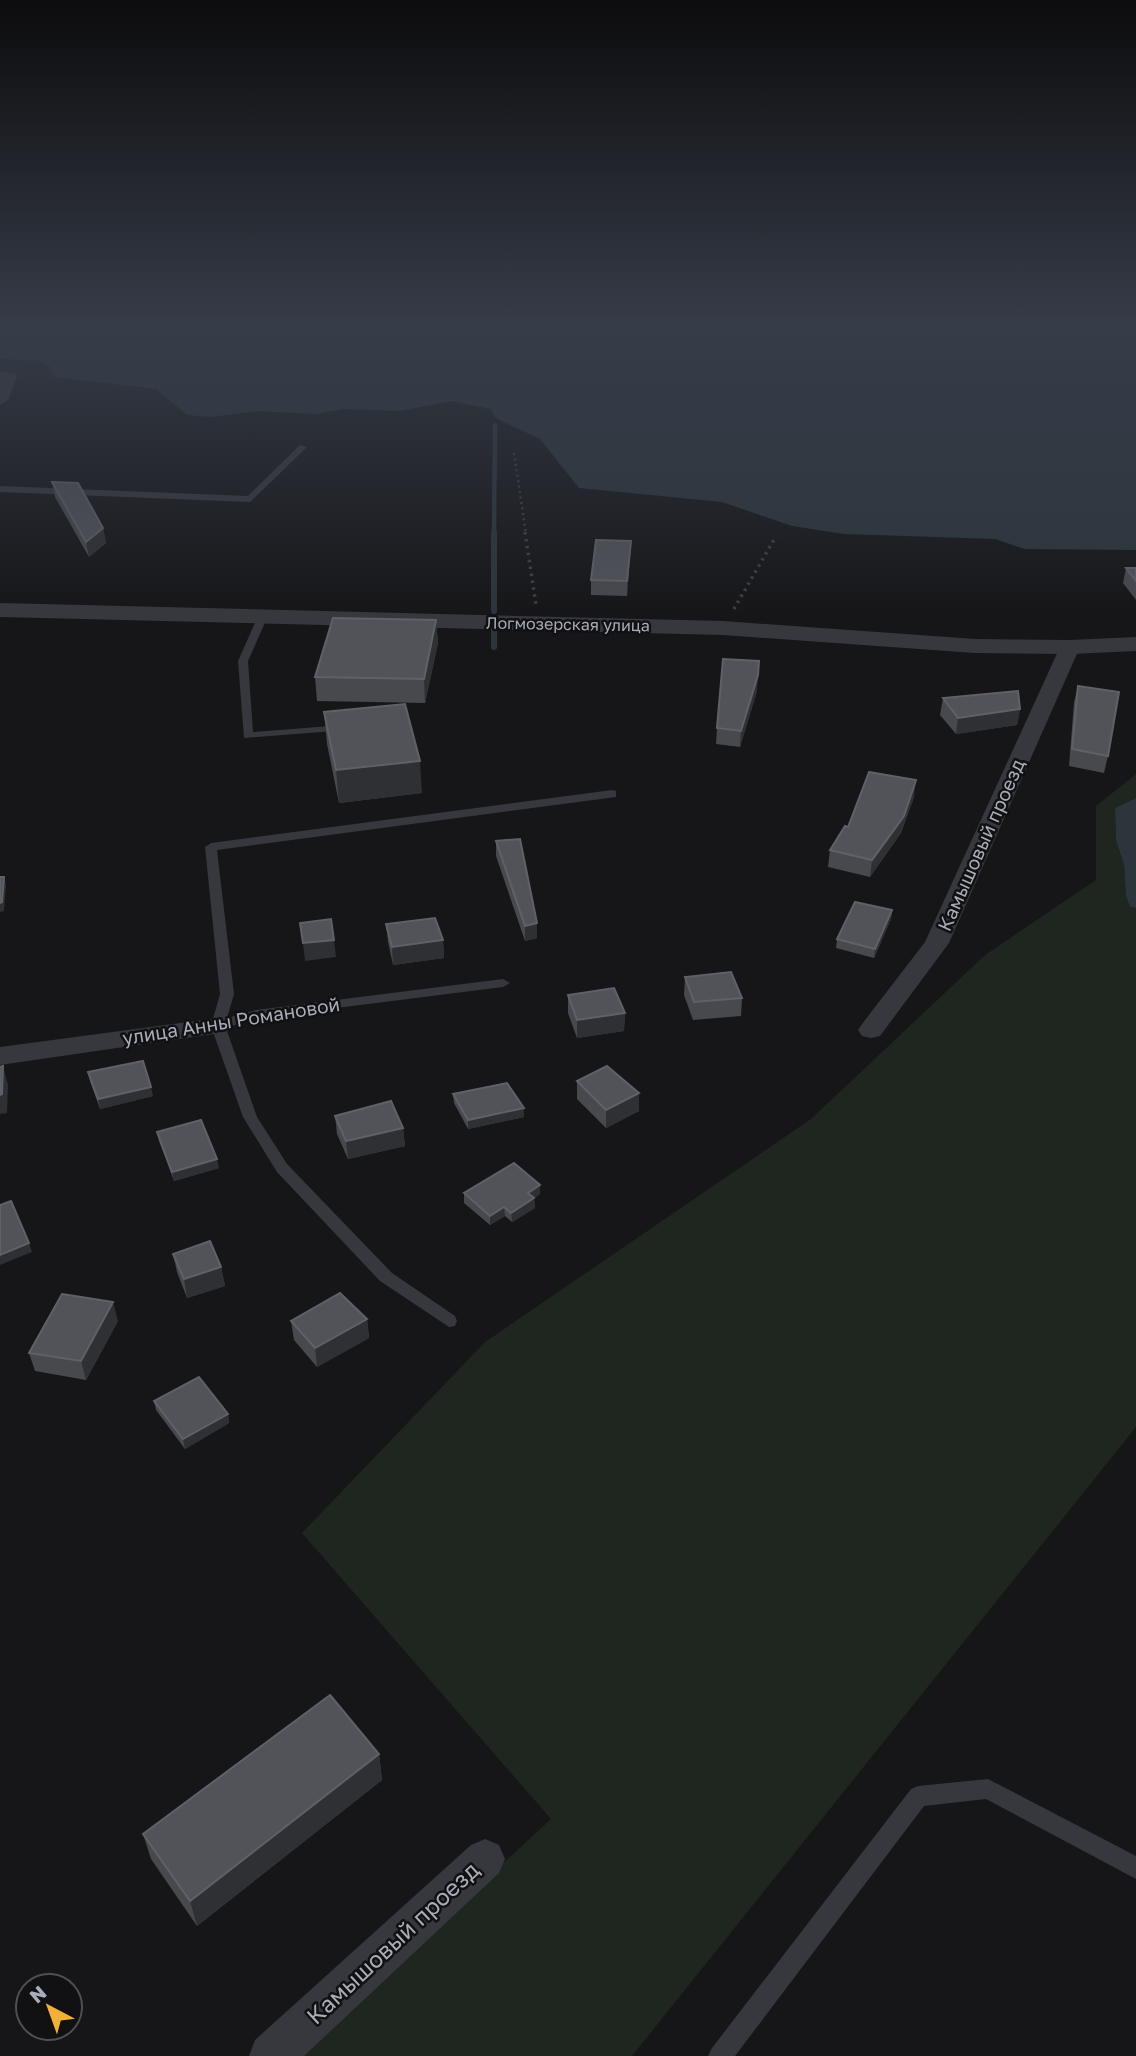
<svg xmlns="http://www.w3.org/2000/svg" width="1136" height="2056" viewBox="0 0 1136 2056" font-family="'Golos Text',sans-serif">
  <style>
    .green { fill: #1e261f }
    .water { fill: #2c353c }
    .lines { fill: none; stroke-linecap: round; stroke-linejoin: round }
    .stream-far1 { stroke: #2c353c; stroke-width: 4.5 }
    .stream { stroke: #2c353c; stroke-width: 6 }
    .path-far1 { stroke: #3d3f44; stroke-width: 2.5; stroke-dasharray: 2 3.5; stroke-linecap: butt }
    .path { stroke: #3d3f44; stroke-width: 3.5; stroke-dasharray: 2.5 4.5; stroke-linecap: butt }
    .service { fill: #37383d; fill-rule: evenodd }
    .minor { fill: #37383d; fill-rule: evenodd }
    .tertiary { fill: #37383d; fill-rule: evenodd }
    .wall { fill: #47494d }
    .shaded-wall { fill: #2f3033 }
    .building { fill: #525359; stroke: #5f6168; stroke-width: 2 }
    .labels { text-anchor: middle; stroke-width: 5; stroke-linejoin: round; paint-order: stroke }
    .far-street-label { font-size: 16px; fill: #a8adb8; stroke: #111113 }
    .street-label { font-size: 19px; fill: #a8adb8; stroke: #111113 }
    .near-street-label { font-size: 23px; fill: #a8adb8; stroke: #111113 }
  </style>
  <rect width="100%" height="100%" fill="#161618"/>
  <polygon class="green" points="1136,774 1136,798 1115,808 1116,840 1124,865 1126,896 1130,907 1136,908 1136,1427 632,2056 294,2056 551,1819 302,1533 485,1342 811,1119 985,955 1096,880 1096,806"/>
  <g class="water">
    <polygon points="0,327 1136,327 1136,550 1025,549 995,539 844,534 792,526 722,502 579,488 540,439 495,418 491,409 451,401 400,411 343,409 317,414 257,411 211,417 187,415 156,389 53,377 51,368 41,361 0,359"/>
    <polygon points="1136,798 1136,908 1130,907 1126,896 1124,865 1116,840 1115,808"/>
  </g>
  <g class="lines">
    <polyline class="stream-far1" points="494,534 495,425"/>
    <g class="stream">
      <polyline points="494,611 494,532"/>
      <polyline points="494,625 494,647"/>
    </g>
    <polyline class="path-far1" points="514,453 526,534"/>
    <g class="path">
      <polyline points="525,532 536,605"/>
      <polyline points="734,609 776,536"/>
    </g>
    <g class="service">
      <polygon points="300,445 307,447 250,502 0,492 0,486 248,496"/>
      <polygon points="263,613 268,616 248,661 253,732 343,725 349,728 347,730 244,738 238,661 258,616"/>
      <polygon points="612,790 616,791 616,797 217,850 234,994 227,1018 256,1010 503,979 510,983 503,987 257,1018 226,1028 257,1117 287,1164 392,1273 455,1316 457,1321 455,1326 449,1327 380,1281 277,1172 243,1117 211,1026 220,994 205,847 211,843"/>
      <polygon points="988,1779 1136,1856 1136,1879 986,1799 924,1806 735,2056 708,2056 712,2048 911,1789 918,1786"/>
    </g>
    <g class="minor">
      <polygon points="0,371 15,374 17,377 8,400 0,405"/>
      <polygon points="1070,641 1080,647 949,943 880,1036 871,1038 862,1036 858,1030 862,1024 925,942 1060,647"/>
      <polygon points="218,1018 227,1020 231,1026 227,1032 0,1065 0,1047"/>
      <polygon points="485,1839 499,1845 505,1859 499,1873 304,2056 249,2056 255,2040 471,1845"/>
    </g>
    <polygon class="tertiary" points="0,603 723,621 975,639 1070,640 1136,637 1136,651 1070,654 975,653 723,635 0,617"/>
  </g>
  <g class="wall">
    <polygon points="52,482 103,528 106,543 89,557 55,497"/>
    <polygon points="630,556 627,596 591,595 591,580"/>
    <polygon points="1126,568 1136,568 1136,600 1123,583"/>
    <polygon points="436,620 438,643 425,703 317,701 315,677"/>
    <polygon points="1078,686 1108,756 1104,773 1069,766 1074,702"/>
    <polygon points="757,691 740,747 716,744 717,728"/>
    <polygon points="943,698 1020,709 1017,725 956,734 940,715"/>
    <polygon points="324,712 422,793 339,803 327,744"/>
    <polygon points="914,797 901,833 870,877 828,867 830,850 848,827"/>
    <polygon points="496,841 537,923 537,938 525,941 496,856"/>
    <polygon points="892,910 891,919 874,958 836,948 837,939"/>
    <polygon points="386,924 443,940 444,958 393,965 388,942"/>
    <polygon points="685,977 742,998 741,1016 693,1020 684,995"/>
    <polygon points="568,995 625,1013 624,1031 577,1038 568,1013"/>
    <polygon points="88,1072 153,1096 100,1109 90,1081"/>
    <polygon points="577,1081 639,1093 639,1111 606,1128 577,1099"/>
    <polygon points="453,1094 524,1117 468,1129 454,1103"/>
    <polygon points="335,1116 403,1128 405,1146 348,1159 337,1134"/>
    <polygon points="157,1132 219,1168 174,1181 159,1141"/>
    <polygon points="464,1193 540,1194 534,1198 535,1208 512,1222 505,1216 490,1225 464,1203"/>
    <polygon points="173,1254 221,1267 225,1286 187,1298 177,1272"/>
    <polygon points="367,1319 369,1338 317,1367 294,1340 291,1321"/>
    <polygon points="118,1321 86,1380 35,1371 29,1353"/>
    <polygon points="154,1401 228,1414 229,1423 185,1449 156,1410"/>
    <polygon points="379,1754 382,1780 197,1926 151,1859 143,1834"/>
  </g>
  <g class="shaded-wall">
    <polygon points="103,528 106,543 89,557 86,542"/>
    <polygon points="631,541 630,556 627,596 627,581"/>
    <polygon points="436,620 438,643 425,703 424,679"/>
    <polygon points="758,675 757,691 740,747 741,731"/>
    <polygon points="1020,709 1017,725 956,734 958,718"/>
    <polygon points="420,761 422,793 339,803 336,770"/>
    <polygon points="916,780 914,797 901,833 870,877 872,860"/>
    <polygon points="4,877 6,885 4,911 0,912 0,903"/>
    <polygon points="892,910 891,919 874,958 875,949"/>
    <polygon points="537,923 537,938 525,941 525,926"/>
    <polygon points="334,940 336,957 305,961 303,943"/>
    <polygon points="443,940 444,958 393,965 392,947"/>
    <polygon points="625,1013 624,1031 577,1038 577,1020"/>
    <polygon points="3,1066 8,1085 7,1113 0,1114 0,1095"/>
    <polygon points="151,1087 153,1096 100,1109 98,1099"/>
    <polygon points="639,1093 639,1111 606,1128 606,1110"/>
    <polygon points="524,1108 524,1117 468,1129 468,1120"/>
    <polygon points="403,1128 405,1146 348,1159 346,1141"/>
    <polygon points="217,1159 219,1168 174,1181 172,1172"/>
    <polygon points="540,1185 540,1194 528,1202 528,1193"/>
    <polygon points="534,1198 535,1208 512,1222 511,1213"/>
    <polygon points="504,1207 505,1216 490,1225 490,1216"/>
    <polygon points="29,1243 32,1252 0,1265 0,1255"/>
    <polygon points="221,1267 225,1286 187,1298 184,1279"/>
    <polygon points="113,1302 118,1321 86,1380 81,1361"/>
    <polygon points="367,1319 369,1338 317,1367 315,1348"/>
    <polygon points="228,1414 229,1423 185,1449 183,1439"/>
    <polygon points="379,1754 382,1780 197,1926 190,1901"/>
  </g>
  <g class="building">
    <polygon points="52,482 78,483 103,528 86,542"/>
    <polygon points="596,540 631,541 627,581 591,580"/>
    <polygon points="1126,568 1136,568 1136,581"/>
    <polygon points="333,618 436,620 424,679 315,677"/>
    <polygon points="723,659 759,661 758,675 741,731 717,728"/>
    <polygon points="1078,686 1119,692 1108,756 1072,749"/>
    <polygon points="1018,691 1020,709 958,718 943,698"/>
    <polygon points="405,704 420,761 336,770 324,712"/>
    <polygon points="869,772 916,780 904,816 872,860 830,850 845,826 848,827"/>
    <polygon points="520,839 537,923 525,926 496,841"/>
    <polygon points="0,877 4,877 2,902 0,903"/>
    <polygon points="855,902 892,910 875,949 837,939"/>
    <polygon points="435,918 443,940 392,947 386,924"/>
    <polygon points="331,919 334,940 303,943 300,923"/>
    <polygon points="731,972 742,998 694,1002 685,977"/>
    <polygon points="614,988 625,1013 577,1020 568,995"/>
    <polygon points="143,1061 151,1087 98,1099 88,1072"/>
    <polygon points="3,1066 2,1094 0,1095 0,1067"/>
    <polygon points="607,1066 639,1093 606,1110 577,1081"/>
    <polygon points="507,1083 524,1108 468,1120 453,1094"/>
    <polygon points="391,1101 403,1128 346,1141 335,1116"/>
    <polygon points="201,1120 217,1159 172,1172 157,1132"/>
    <polygon points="514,1163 540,1185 528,1193 534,1198 511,1213 504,1207 490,1216 464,1193"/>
    <polygon points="11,1201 29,1243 0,1255 0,1205"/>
    <polygon points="210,1241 221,1267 184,1279 173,1254"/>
    <polygon points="340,1293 367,1319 315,1348 291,1321"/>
    <polygon points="62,1294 113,1302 81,1361 29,1353"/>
    <polygon points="199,1377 228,1414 183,1439 154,1401"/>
    <polygon points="330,1695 379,1754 190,1901 143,1834"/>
  </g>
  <linearGradient id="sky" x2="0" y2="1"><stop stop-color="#0c0c0d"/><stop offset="0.53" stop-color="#363c48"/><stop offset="1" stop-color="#363c48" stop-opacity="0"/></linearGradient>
  <rect width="1136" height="615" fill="url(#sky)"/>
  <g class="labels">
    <g class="far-street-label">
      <text transform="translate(568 624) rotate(1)" y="6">Логмозерская улица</text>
    </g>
    <g class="street-label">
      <text transform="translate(981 845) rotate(-66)" y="7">Камышовый проезд</text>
      <text transform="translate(231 1021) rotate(-9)" y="7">улица Анны Романовой</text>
    </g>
    <g class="near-street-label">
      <text transform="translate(393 1943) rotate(-43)" y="8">Камышовый проезд</text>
    </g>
  </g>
  <g transform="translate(49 2007) rotate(319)"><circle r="33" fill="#111113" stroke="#4d4f55" stroke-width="2"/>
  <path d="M0-5L12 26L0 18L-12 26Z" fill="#f2b134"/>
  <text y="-10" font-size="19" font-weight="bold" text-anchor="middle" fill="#a8adb8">N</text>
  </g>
</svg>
